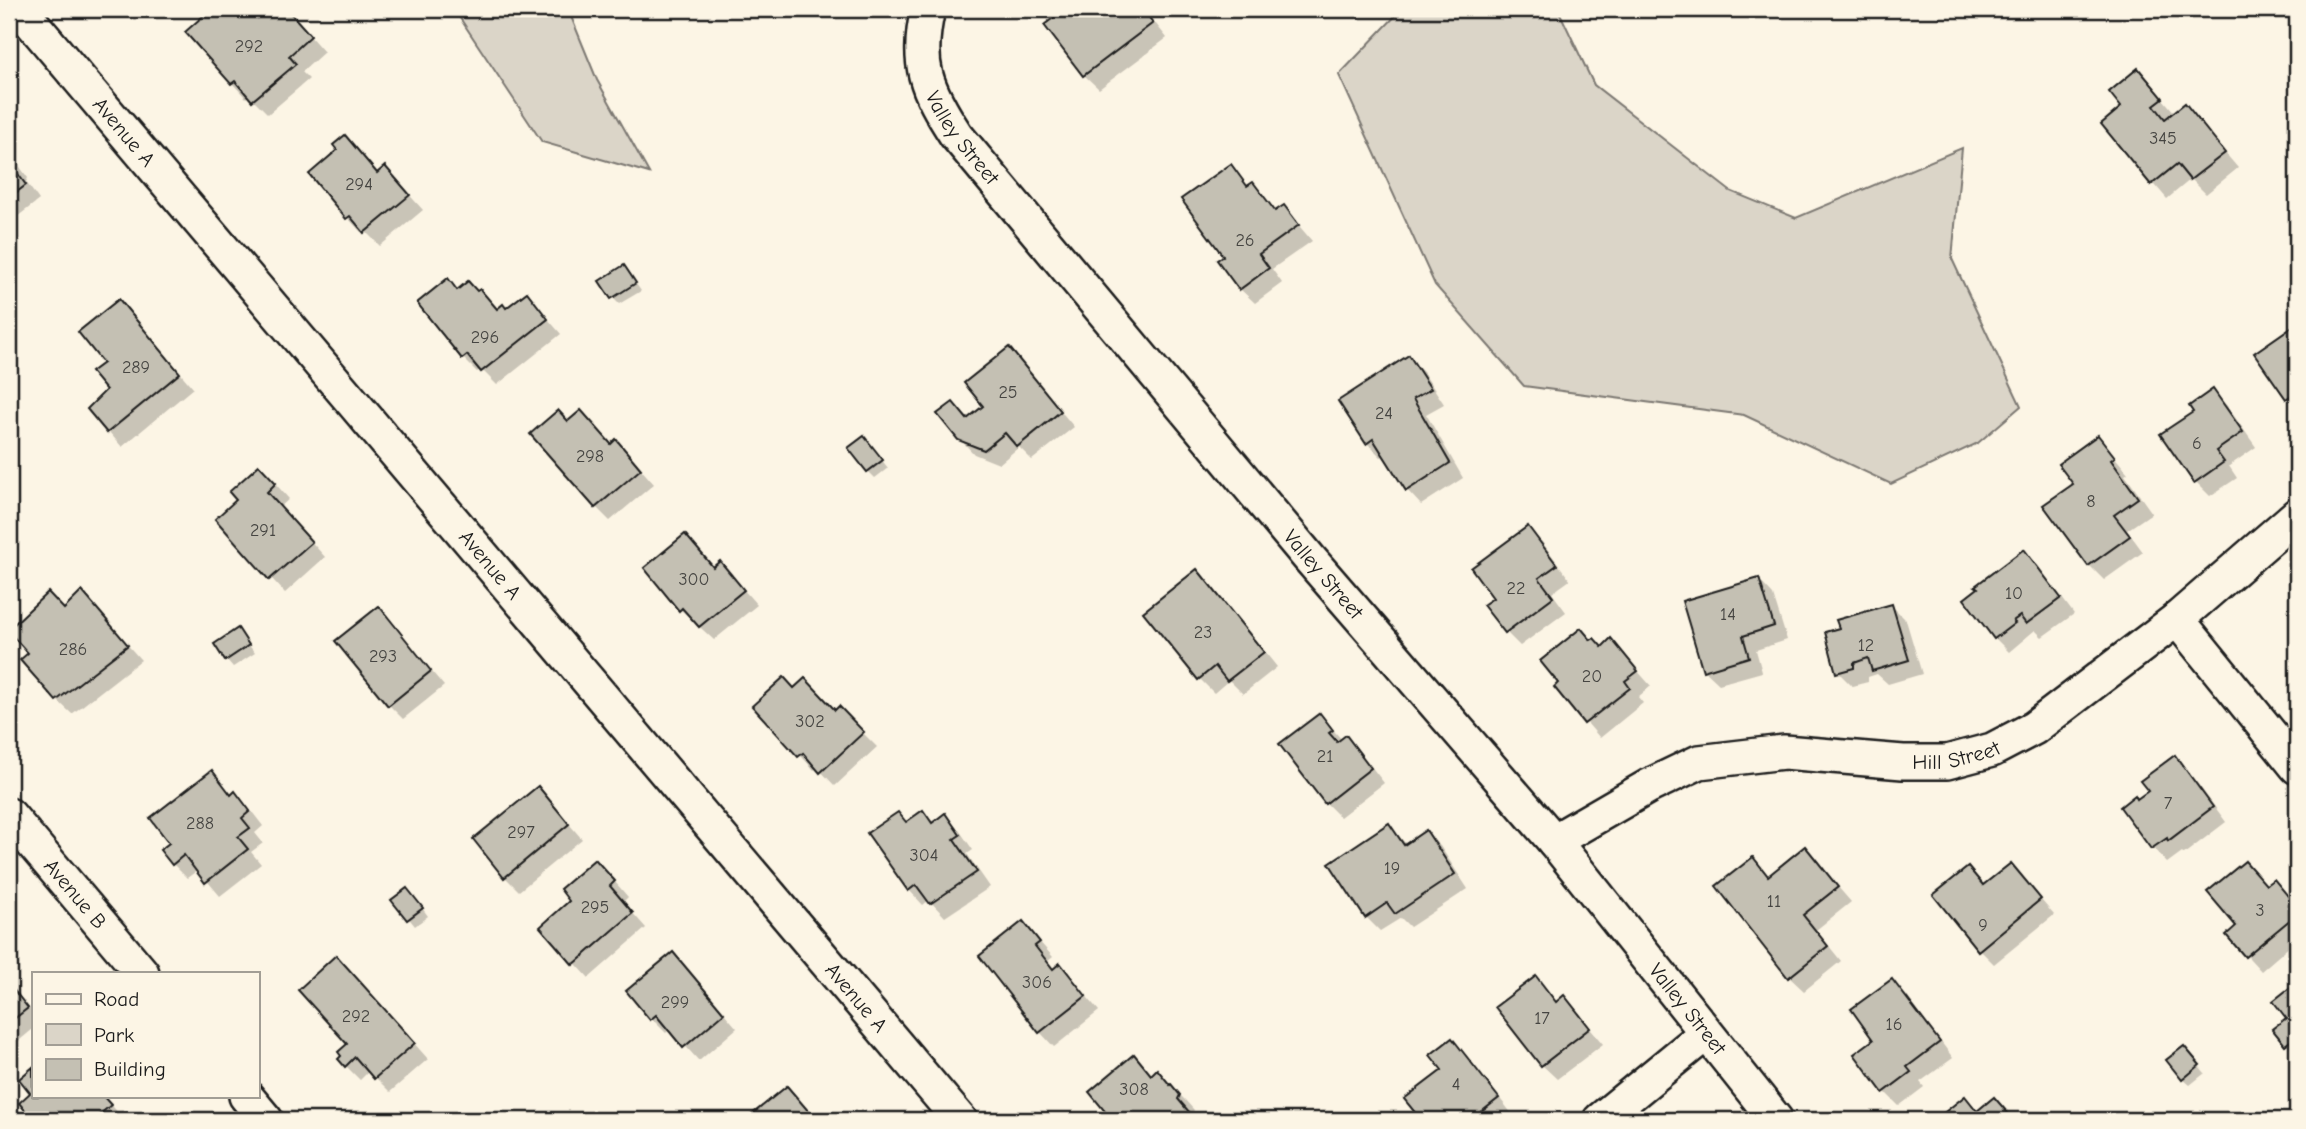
<svg xmlns="http://www.w3.org/2000/svg" width="2306" height="1129" viewBox="0 0 2306 1129" font-family="'Comic Neue',sans-serif">
  <style>
    .green { fill: #dbd5c8; stroke: #7c7872; stroke-width: 2 }
    .shadow { fill: #0003 }
    .building { fill: #c4c0b3; stroke: #1c1c1c; stroke-width: 2 }
    .lines { fill: none; stroke-linecap: round; stroke-linejoin: round }
    .street-casing { stroke: #1c1c1c; stroke-width: 38 }
    .street { stroke: #fcf5e5; stroke-width: 33 }
    .labels { text-anchor: middle; stroke-width: 5; stroke-linejoin: round; paint-order: stroke }
    .number-label { font-size: 18px; fill: #464542 }
    .street-label { font-size: 21px; fill: #1c1c1c; stroke: #fcf5e5 }
  </style>
  <rect width="100%" height="100%" fill="#fcf5e5"/>
  <filter id="ink" filterUnits="userSpaceOnUse"><feTurbulence type="fractalNoise" baseFrequency=".0143" numOctaves="2"/><feDisplacementMap in="SourceGraphic" scale="14" xChannelSelector="R" yChannelSelector="G"/><feConvolveMatrix kernelMatrix="1 2 1 2 8 2 1 2 1" color-interpolation-filters="sRGB"/></filter>
  <g filter="url(#ink)">
    <g class="green">
      <polygon points="454,9 568,9 597,80 649,173 542,142"/>
      <polygon points="1402,9 1558,9 1594,85 1730,191 1796,218 1962,148 1952,259 2021,406 1978,443 1891,484 1744,415 1524,386 1435,285 1339,75"/>
    </g>
    <g class="shadow">
      <polygon points="214,9 249,9 259,19 271,9 286,9 324,52 302,72 309,79 268,114 249,95 246,98 232,83 187,32"/>
      <polygon points="1068,9 1144,9 1167,38 1099,89 1084,75 1046,25"/>
      <polygon points="2138,70 2175,113 2185,106 2238,168 2206,194 2191,179 2167,199 2103,124 2124,107"/>
      <polygon points="345,137 378,174 385,168 423,210 380,246 364,230 361,232 347,217 340,150"/>
      <polygon points="9,152 28,178 26,182 39,200 9,223"/>
      <polygon points="1231,166 1249,187 1253,184 1277,212 1283,207 1312,241 1272,269 1282,283 1255,303 1240,289 1225,256"/>
      <polygon points="624,267 641,291 619,304 612,297"/>
      <polygon points="448,280 458,291 478,293 480,291 499,310 506,310 527,295 561,334 497,385 481,369 477,372 463,358"/>
      <polygon points="119,301 193,388 122,447 89,409 108,391 106,363"/>
      <polygon points="2297,325 2297,407 2287,397 2257,354"/>
      <polygon points="1009,349 1074,427 1032,460 1019,447 999,464 974,454 959,438 953,404 969,419 985,406"/>
      <polygon points="1409,358 1423,372 1444,404 1426,414 1463,478 1421,505 1407,490 1385,455 1381,457 1367,443"/>
      <polygon points="2213,391 2227,406 2256,447 2229,466 2237,478 2210,496 2196,482 2163,435 2195,412"/>
      <polygon points="568,423 612,445 616,441 654,484 610,521 596,507"/>
      <polygon points="2098,437 2128,473 2125,475 2152,513 2127,530 2143,552 2104,580 2089,565 2046,505 2075,484"/>
      <polygon points="870,445 888,468 875,478 868,471"/>
      <polygon points="273,481 289,499 280,507 325,557 285,593 217,519"/>
      <polygon points="1527,528 1542,542 1570,580 1552,593 1566,612 1520,646 1506,632 1496,598"/>
      <polygon points="685,536 714,568 720,563 757,605 714,640 680,609"/>
      <polygon points="2024,552 2038,566 2074,614 2042,637 2035,630 2009,652 1995,638"/>
      <polygon points="1197,571 1211,585 1277,667 1243,694 1229,680 1214,693 1199,678"/>
      <polygon points="1759,580 1773,595 1787,640 1756,650 1762,672 1719,684 1704,670"/>
      <polygon points="82,594 141,660 72,714 57,700 65,610"/>
      <polygon points="1892,606 1906,620 1922,674 1888,684 1877,674 1868,677 1868,682 1852,686 1838,672"/>
      <polygon points="379,609 444,686 403,719 389,705"/>
      <polygon points="237,630 255,653 233,667 227,660"/>
      <polygon points="1592,641 1602,649 1611,641 1651,686 1638,697 1643,703 1600,738 1556,687"/>
      <polygon points="795,690 853,723 877,747 835,786 817,767 814,770 755,706"/>
      <polygon points="1320,715 1342,740 1346,738 1360,752 1384,783 1340,817 1326,803"/>
      <polygon points="2175,757 2189,772 2226,822 2184,854 2182,852 2167,863 2153,848 2122,807 2138,801 2151,792"/>
      <polygon points="212,772 233,795 235,794 249,808 263,826 255,833 263,843 251,852 261,864 220,896 198,870 187,878 173,864 171,844"/>
      <polygon points="538,788 582,839 519,891 505,877"/>
      <polygon points="923,812 934,823 945,815 959,830 973,850 967,854 990,887 945,917 929,900 923,905 909,890 869,833 898,814 907,823"/>
      <polygon points="1389,825 1407,845 1426,832 1440,846 1468,889 1410,927 1401,918 1380,931 1366,917"/>
      <polygon points="1805,849 1851,902 1816,930 1841,961 1804,991 1789,977 1753,859 1770,877"/>
      <polygon points="2245,863 2267,887 2274,881 2297,907 2297,940 2261,971 2228,935 2238,926"/>
      <polygon points="2011,865 2054,915 1994,964 1979,949 1968,869 1985,886"/>
      <polygon points="609,875 628,897 623,902 646,928 589,978 542,927"/>
      <polygon points="414,897 428,916 415,926 394,900"/>
      <polygon points="1023,923 1053,957 1048,961 1055,970 1060,965 1099,1011 1054,1047 1040,1032 981,956"/>
      <polygon points="673,954 737,1028 699,1061 670,1029 666,1033 651,1018"/>
      <polygon points="351,972 428,1059 390,1092 369,1071 360,1080 346,1066 349,1045"/>
      <polygon points="1536,979 1558,1003 1564,998 1603,1044 1557,1079 1542,1065"/>
      <polygon points="1892,981 1906,995 1953,1058 1920,1082 1924,1087 1899,1106 1885,1092 1857,1054 1876,1040"/>
      <polygon points="9,982 33,1013 33,1029 9,1049"/>
      <polygon points="2297,984 2297,1055 2275,1029 2288,1019 2275,1001"/>
      <polygon points="1452,1040 1466,1055 1512,1114 1504,1120 1423,1120 1407,1099 1444,1070"/>
      <polygon points="2190,1055 2205,1073 2190,1085 2183,1079"/>
      <polygon points="1134,1057 1152,1076 1157,1072 1185,1100 1194,1110 1192,1114 1197,1120 1114,1120 1091,1092"/>
      <polygon points="33,1069 33,1096 104,1096 124,1120 35,1120 21,1104 33,1094 21,1080"/>
    </g>
    <g class="building">
      <polygon points="211,9 250,9 258,18 268,9 287,9 311,36 289,56 296,64 252,101 235,81 231,84 185,32"/>
      <polygon points="1065,9 1143,9 1153,23 1083,76 1044,25"/>
      <polygon points="2138,68 2163,98 2154,105 2165,119 2185,103 2225,153 2190,180 2177,164 2151,185 2101,124 2121,107 2109,92"/>
      <polygon points="345,135 377,173 385,166 410,195 364,233 350,216 346,219 309,174 337,150 333,145"/>
      <polygon points="9,155 15,163 13,167 26,185 9,198"/>
      <polygon points="1231,164 1247,186 1253,182 1275,211 1284,205 1299,225 1259,254 1269,268 1239,290 1217,260 1223,256 1181,199"/>
      <polygon points="624,265 636,283 611,299 599,281"/>
      <polygon points="448,278 457,290 468,281 477,291 480,289 497,309 503,304 506,308 527,292 548,319 481,372 467,355 462,359 417,303"/>
      <polygon points="119,299 180,373 107,433 87,409 106,390 91,372 103,363 78,332"/>
      <polygon points="2297,315 2297,391 2286,399 2254,353 2297,323 2293,318"/>
      <polygon points="1009,347 1061,411 1017,447 1005,433 984,450 958,440 937,414 953,402 967,419 983,406 964,383"/>
      <polygon points="1409,355 1431,389 1413,399 1450,463 1406,491 1373,439 1366,444 1338,401"/>
      <polygon points="2213,389 2243,432 2216,451 2224,462 2194,483 2160,434 2193,412 2189,406"/>
      <polygon points="558,410 568,421 581,410 611,444 616,439 641,469 595,508 530,434"/>
      <polygon points="2098,435 2115,457 2111,460 2138,498 2114,515 2130,536 2088,566 2043,505 2073,484 2058,464"/>
      <polygon points="864,436 883,460 867,472 848,448"/>
      <polygon points="259,465 276,483 267,492 312,542 269,580 215,519 236,500 229,492"/>
      <polygon points="1528,526 1557,565 1539,578 1553,597 1505,633 1483,605 1493,598 1471,568"/>
      <polygon points="685,534 713,567 720,561 744,590 699,627 682,608 679,611 644,568"/>
      <polygon points="2024,549 2061,598 2026,624 2020,616 2013,621 2015,623 1994,639 1964,599 1978,588 1975,586"/>
      <polygon points="1197,569 1264,652 1227,681 1215,666 1198,680 1143,612"/>
      <polygon points="1759,578 1774,626 1743,636 1749,657 1703,671 1682,601"/>
      <polygon points="82,591 128,645 56,701 20,660 28,653 9,632 9,629 48,592 64,609"/>
      <polygon points="1892,604 1909,660 1872,671 1868,658 1854,663 1854,668 1836,673 1825,632 1839,628 1836,620"/>
      <polygon points="379,606 431,671 388,706 335,641"/>
      <polygon points="238,628 249,645 225,661 214,644"/>
      <polygon points="1581,628 1591,640 1594,638 1602,647 1611,638 1638,671 1625,681 1630,688 1584,724 1554,687 1558,683 1540,661"/>
      <polygon points="784,677 794,688 805,678 835,710 839,706 864,732 820,773 803,753 798,757 752,706"/>
      <polygon points="1320,713 1333,730 1329,733 1337,742 1346,735 1371,768 1325,804 1279,744"/>
      <polygon points="2175,755 2213,807 2168,841 2167,838 2151,849 2120,807 2135,795 2137,799 2148,791 2140,781"/>
      <polygon points="212,770 231,795 235,791 250,811 242,818 250,828 238,837 248,849 205,883 184,855 172,865 160,850 169,843 150,818"/>
      <polygon points="538,786 569,824 504,878 473,839"/>
      <polygon points="923,810 932,823 945,813 960,835 954,839 977,872 930,904 916,885 908,891 867,833 898,812 906,822"/>
      <polygon points="1389,823 1404,845 1426,830 1455,874 1395,914 1387,903 1365,918 1329,863"/>
      <polygon points="1805,846 1838,887 1803,915 1828,946 1788,978 1716,886 1753,857 1768,876"/>
      <polygon points="595,859 615,881 610,886 633,913 573,965 540,927 569,901 560,889"/>
      <polygon points="2245,861 2266,885 2274,879 2297,907 2297,914 2245,957 2226,935 2236,926 2207,892"/>
      <polygon points="2011,863 2041,899 1978,951 1933,895 1968,867 1983,885"/>
      <polygon points="407,888 423,908 407,920 391,900"/>
      <polygon points="1023,921 1040,942 1035,946 1053,969 1060,963 1086,996 1039,1033 979,956"/>
      <polygon points="673,952 724,1013 683,1048 656,1015 650,1020 626,991"/>
      <polygon points="336,955 415,1043 374,1079 355,1057 345,1067 338,1059 341,1056 338,1052 347,1044 298,990"/>
      <polygon points="1536,976 1556,1002 1564,995 1590,1028 1541,1066 1495,1007"/>
      <polygon points="1892,979 1940,1042 1907,1067 1911,1072 1883,1093 1854,1054 1873,1040 1851,1009"/>
      <polygon points="2297,982 2297,1036 2285,1045 2272,1029 2286,1018 2273,1001"/>
      <polygon points="9,984 28,1008 9,1023"/>
      <polygon points="1452,1038 1499,1098 1471,1120 1421,1120 1404,1099 1442,1070 1430,1055"/>
      <polygon points="2184,1046 2200,1065 2182,1080 2166,1060"/>
      <polygon points="1134,1054 1151,1075 1157,1069 1170,1085 1171,1084 1180,1095 1178,1099 1196,1120 1112,1120 1089,1092"/>
      <polygon points="33,1067 33,1096 103,1096 111,1105 93,1120 54,1120 47,1112 37,1120 33,1120 19,1103 30,1093 19,1079"/>
      <polygon points="787,1086 816,1120 745,1120"/>
      <polygon points="1965,1096 1977,1111 1994,1097 2014,1120 1935,1120"/>
    </g>
    <g class="lines">
      <g class="street-casing">
        <g id="street">
          <path id="s1" d="M20,9l940,1111"/>
          <path id="s2" d="M928,9c-13,55 -2,80 28,126l354,424 244,282 222,279"/>
          <polyline points="2177,619 2297,767"/>
          <path id="s3" d="M9,815l133,158"/>
          <path id="s4" d="M1554,841l95,-55 50,-24 85,-10 119,10h44l45,-12 42,-22 143,-109 120,-104"/>
          <polyline points="246,1096 266,1120"/>
          <polyline points="1600,1120 1705,1034"/>
        </g>
      </g>
      <use href="#street" class="street"/>
    </g>
  </g>
  <g class="labels">
    <g class="number-label">
      <text x="249" y="52">292</text>
      <text x="2163" y="144">345</text>
      <text x="359" y="190">294</text>
      <text x="1245" y="246">26</text>
      <text x="485" y="343">296</text>
      <text x="136" y="373">289</text>
      <text x="1008" y="398">25</text>
      <text x="1384" y="419">24</text>
      <text x="2197" y="449">6</text>
      <text x="590" y="462">298</text>
      <text x="2091" y="507">8</text>
      <text x="263" y="536">291</text>
      <text x="694" y="585">300</text>
      <text x="1516" y="594">22</text>
      <text x="2014" y="599">10</text>
      <text x="1728" y="620">14</text>
      <text x="1203" y="638">23</text>
      <text x="1866" y="651">12</text>
      <text x="73" y="655">286</text>
      <text x="383" y="662">293</text>
      <text x="1592" y="682">20</text>
      <text x="810" y="727">302</text>
      <text x="1325" y="762">21</text>
      <text x="2168" y="809">7</text>
      <text x="200" y="829">288</text>
      <text x="521" y="838">297</text>
      <text x="924" y="861">304</text>
      <text x="1392" y="874">19</text>
      <text x="1774" y="907">11</text>
      <text x="595" y="913">295</text>
      <text x="2260" y="916">3</text>
      <text x="1983" y="931">9</text>
      <text x="1037" y="988">306</text>
      <text x="675" y="1008">299</text>
      <text x="356" y="1022">292</text>
      <text x="1542" y="1024">17</text>
      <text x="1894" y="1030">16</text>
      <text x="1456" y="1090">4</text>
      <text x="1134" y="1095">308</text>
    </g>
    <g class="street-label">
      <text dy="7" stroke="none"><textPath href="#s1" startOffset="161">Avenue A</textPath></text>
      <text dy="7" stroke="none"><textPath href="#s2" startOffset="140">Valley Street</textPath></text>
      <text dy="7" stroke="none"><textPath href="#s1" startOffset="728">Avenue A</textPath></text>
      <text dy="7" stroke="none"><textPath href="#s2" startOffset="707">Valley Street</textPath></text>
      <text dy="7" stroke="none"><textPath href="#s4" startOffset="424">Hill Street</textPath></text>
      <text dy="7" stroke="none"><textPath href="#s3" startOffset="103">Avenue B</textPath></text>
      <text dy="7" stroke="none"><textPath href="#s1" startOffset="1295">Avenue A</textPath></text>
      <text dy="7" stroke="none"><textPath href="#s2" startOffset="1274">Valley Street</textPath></text>
    </g>
  </g>
  <rect width="2306" height="1129" fill="none" stroke="#fcf5e5" stroke-width="35"/>
  <rect x="18" y="18" width="2271" height="1094" fill="none" stroke="#1c1c1c" stroke-width="2.5" filter="url(#ink)"/>
  <rect x="32" y="972" width="228" height="126" fill="#fcf5e5" stroke="#a29e95" stroke-width="2"/>
  <rect x="46" y="994" width="35" height="10" fill="#fcf5e5" stroke="#a29e95" stroke-width="2"/>
  <text x="94" y="1006" font-size="21" fill="#1c1c1c">Road</text>
  <rect x="46" y="1024" width="35" height="21" fill="#dbd5c8" stroke="#a29e95" stroke-width="2"/>
  <text x="94" y="1042" font-size="21" fill="#1c1c1c">Park</text>
  <rect x="46" y="1059" width="35" height="21" fill="#c4c0b3" stroke="#a29e95" stroke-width="2"/>
  <text x="94" y="1076" font-size="21" fill="#1c1c1c">Building</text>
</svg>
